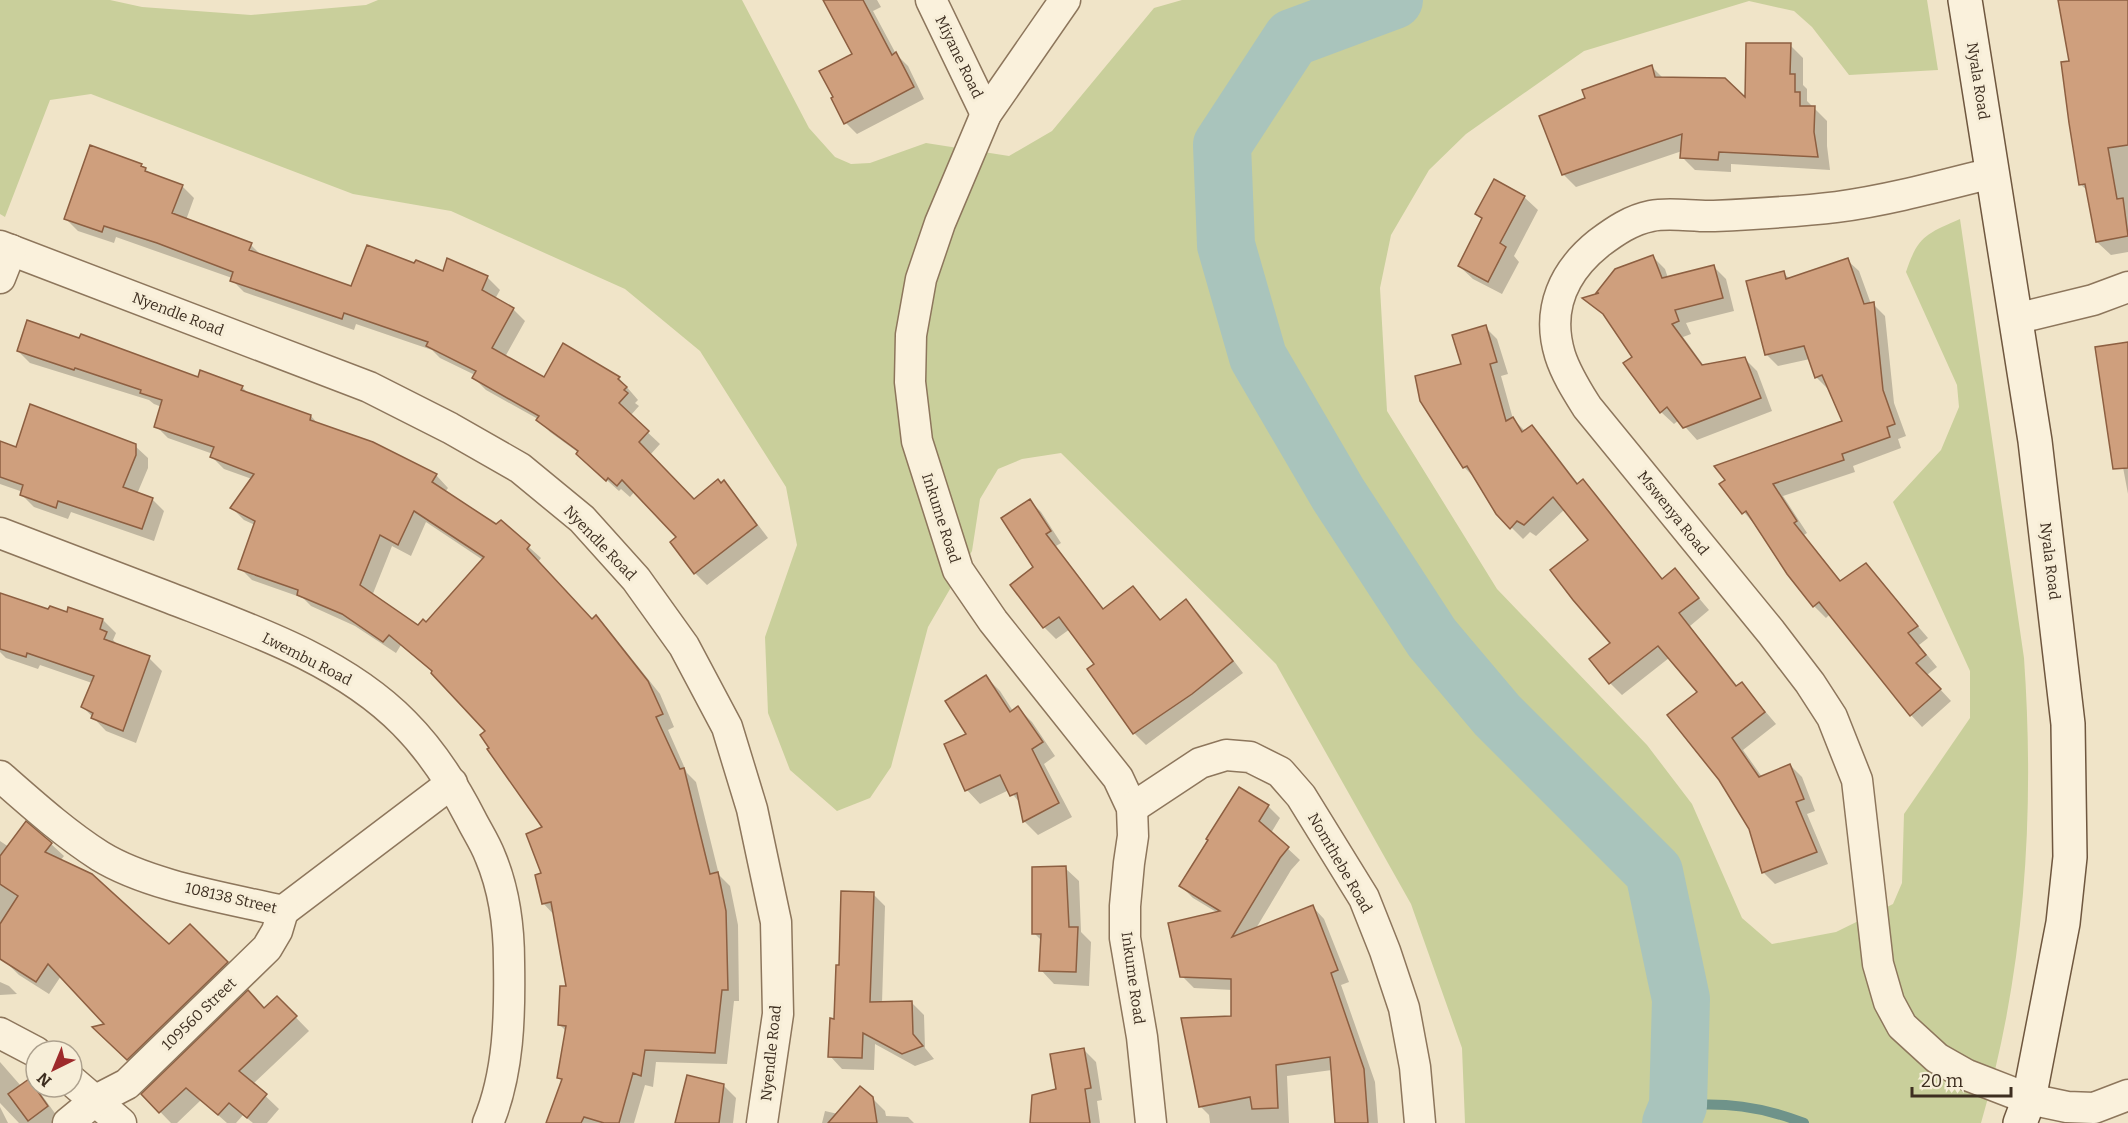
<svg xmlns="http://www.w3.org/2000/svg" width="2128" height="1123" viewBox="0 0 2128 1123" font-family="Bitter,serif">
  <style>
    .green { fill: #c9cf9b }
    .shadow { fill: #0003; fill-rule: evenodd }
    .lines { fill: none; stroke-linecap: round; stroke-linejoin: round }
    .stream { stroke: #6f938a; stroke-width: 10 }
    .river { stroke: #a9c4bc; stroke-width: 58 }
    .building { fill: #cf9f7d; stroke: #8d5f41; stroke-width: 1.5; fill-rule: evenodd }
    .street-casing { stroke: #8d765c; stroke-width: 33 }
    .secondary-casing { stroke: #6f573f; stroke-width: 36 }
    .street { stroke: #faf1dc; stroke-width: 30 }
    .secondary { stroke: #faf1dc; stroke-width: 33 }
    .labels { text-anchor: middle; stroke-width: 6; stroke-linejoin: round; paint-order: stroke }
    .street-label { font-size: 15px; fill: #3d2e20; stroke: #f7eed8 }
  </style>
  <rect width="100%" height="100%" fill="#f0e4c8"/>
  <path class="green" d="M0,0h110l32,7 109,8 115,-10 12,-5h364l67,128 26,29 16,7 19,-1 56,-20 83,13 43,-25 102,-123 28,-8h745l11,70 -89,5 -37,-48 -18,-16 -45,-10 -165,50 -118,83 -37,36 -38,65 -11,53 7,123 110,178 150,156 45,59 50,114 30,26 64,-12 57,-28 9,-21 2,-69 66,-96v-47l-77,-169 48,-52 18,-43 -2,-22 -51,-113c12,-36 20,-38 54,-53l64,439c11,157 1,314 -43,465h-516l-3,-75 -51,-144 -135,-240 -215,-211 -39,6 -24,10 -18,30 -8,52 -44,76 -37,140 -21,31 -33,13 -47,-41 -22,-57 -3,-76 32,-92 -11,-58 -86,-136 -75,-62 -174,-78 -98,-17 -262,-100 -41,6 -45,117 -5,-3z"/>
  <g class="shadow">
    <polygon points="825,0 877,0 881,7 873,11 896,54 908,66 924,99 857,134 846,123 854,55"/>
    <polygon points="2076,0 2128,0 2128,252 2111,255 2097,242 2088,191 2080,184 2071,62"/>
    <polygon points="1790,45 1803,58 1803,85 1807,89 1807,101 1827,121 1827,146 1830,170 1731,164 1731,172 1695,170 1682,157 1682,151 1576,187 1563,174 1587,99 1652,67 1664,79 1747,101"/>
    <polygon points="141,165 151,174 182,186 194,198 186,220 251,245 263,257 352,288 415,265 444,273 448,260 488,278 500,290 495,299 513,309 525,321 505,357 544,379 619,378 638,400 635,403 639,406 630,416 660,444 650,455 694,501 724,482 735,494 768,538 707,585 695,573 679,538 635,491 630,497 621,489 619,491 590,465 579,453 550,432 538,419 486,390 474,378 475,375 440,358 432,350 356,324 354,330 244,292 232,280 232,278 116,237 114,243 78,231 66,219"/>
    <polygon points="1524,197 1538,210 1514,256 1519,262 1502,294 1473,279 1459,266 1483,219 1477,214"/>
    <polygon points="1652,256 1665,269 1668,278 1713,266 1726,279 1734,311 1686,323 1691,334 1683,337 1704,366 1744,358 1757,371 1772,411 1697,440 1679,420 1674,424 1661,412 1634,358 1607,318 1585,298 1600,294 1598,293"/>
    <polygon points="1847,260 1859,271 1871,304 1873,304 1885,316 1894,403 1906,436 1898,439 1901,448 1853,466 1855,472 1783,496 1807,533 1804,535 1841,582 1865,565 1928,638 1919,645 1937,667 1927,675 1951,701 1922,727 1911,715 1830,614 1826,618 1814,606 1789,573 1755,525 1721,485 1844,422 1829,388 1828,389 1816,377 1810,359 1778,366 1766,354 1783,273 1790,279"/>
    <polygon points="1485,327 1497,339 1508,374 1501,376 1513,419 1525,431 1531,427 1543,438 1579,485 1583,481 1595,493 1663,580 1675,570 1709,610 1690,626 1738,687 1742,684 1776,724 1743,750 1762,777 1790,765 1802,777 1815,811 1807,814 1828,864 1775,884 1764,873 1750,828 1699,693 1669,658 1622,695 1610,683 1612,643 1590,540 1565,509 1536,536 1530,532 1523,539 1497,513 1476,479 1464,467 1463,365"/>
    <polygon points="2128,343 2128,494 2119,446"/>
    <path d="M18,351l224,36 7,7 62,22 8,9 117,50 12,13 -3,4 52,34 4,-4 40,36 -3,4 54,58 4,-3 12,12 52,65 14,33 -6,3 19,43 9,9 23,93 11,11 8,39 1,76h-5l-7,63 -71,-2 -3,25 -8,-2 -11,38h-86l15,-42 -4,-3 8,-46 -7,-7 7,-37 -12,-72 -12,-13 1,-75 -52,-79 -4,-17 -55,-60 -32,-27 -5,8 -41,-27 -44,-20 -8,-8 -51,-18 -12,-12 15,-43 -11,-5 -12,-12 20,-29 -28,-10 -12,-12 1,-3 -45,-16 -12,-12 6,-19 -8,-3 -5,-4 -119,-37zM426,522l57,38 -57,64 -8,3 -46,-31 20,-50 19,10z"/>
    <polygon points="0,443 17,448 135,446 148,458 148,468 137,494 152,499 164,511 154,541 71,512 68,519 34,507 22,495 23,492 0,484"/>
    <polygon points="1030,501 1041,512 1061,543 1056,546 1104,610 1133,588 1161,621 1186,601 1198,613 1243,673 1146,745 1134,733 1089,669 1096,664 1070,629 1056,639 1044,627 1012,585 1035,567"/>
    <polygon points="0,594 49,611 68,614 69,608 103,620 116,633 113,640 119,646 149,658 162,671 136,743 106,731 83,707 92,683 40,665 38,669 6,658 0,652"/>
    <polygon points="986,677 1000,691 1013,711 1018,708 1032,722 1055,756 1044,764 1072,817 1038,835 1024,821 1021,804 1009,790 980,804 967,790 968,735"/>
    <polygon points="1268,806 1280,818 1271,833 1300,860 1291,870 1255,930 1313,907 1324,919 1349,982 1341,985 1375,1082 1378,1123 1336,1123 1332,1070 1287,1076 1289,1123 1210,1123 1209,1115 1201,1107 1233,1018 1233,990 1194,988 1182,976 1218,913 1193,898 1181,886"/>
    <polygon points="0,841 9,847 51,844 64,856 60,861 169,946 190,926 239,975 141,1072 107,1040 107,1025 61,976 49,994 19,975 6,962 0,951"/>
    <polygon points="1065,868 1079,881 1081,932 1091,942 1089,986 1054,984 1041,970 1042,941 1034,933"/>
    <polygon points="873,894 885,906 882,1003 911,1002 924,1015 925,1048 934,1059 915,1066 875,1044 874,1070 842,1069 830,1056 840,966"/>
    <polygon points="0,982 9,986 17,994 0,995"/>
    <polygon points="277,998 309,1031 253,1084 279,1109 267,1123 253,1123 243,1115 236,1123 227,1123 201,1100 177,1123 171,1123 143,1094 265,1009"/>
    <polygon points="1084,1050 1096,1062 1102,1100 1097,1101 1100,1123 1031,1123 1058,1091"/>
    <polygon points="0,1062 21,1086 28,1081 41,1094 62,1123 19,1123 0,1103"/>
    <polygon points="723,1085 736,1098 733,1123 677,1123"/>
    <polygon points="872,1098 885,1111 886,1116 908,1117 914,1123 822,1123 825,1111 838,1114"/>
    <polygon points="0,1107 8,1123 0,1123"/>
  </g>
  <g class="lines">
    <path class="stream" d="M1678,1106c46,-4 83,0 126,17"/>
    <polyline class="river" points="1394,0 1292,38 1222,145 1226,245 1258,357 1338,494 1432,638 1497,715 1654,872 1681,999 1678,1106 1671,1123"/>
  </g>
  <g class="building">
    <polygon points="823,0 863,0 892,55 896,52 914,87 844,124 831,98 833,97 819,71 852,54"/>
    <polygon points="2058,0 2128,0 2128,145 2108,148 2117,199 2123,198 2128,236 2096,242 2085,184 2079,185 2069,123 2061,62 2069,61"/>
    <polygon points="1746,43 1791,43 1790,74 1795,74 1795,92 1800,92 1800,106 1815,106 1814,132 1818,157 1719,152 1718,160 1680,158 1682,134 1562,175 1539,116 1585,98 1582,90 1652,65 1655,77 1725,78 1745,97"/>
    <polygon points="90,145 142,164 141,166 146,168 145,171 183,185 172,213 252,243 249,250 351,286 367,245 414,263 416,260 443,271 447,258 488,276 482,290 514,308 492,348 544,377 563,343 620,377 618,379 627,387 624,390 628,393 619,403 649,431 639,442 694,499 718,479 721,483 724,480 757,525 694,574 670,542 676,537 622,480 617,486 608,478 606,481 576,454 578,451 536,420 539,416 472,378 476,371 426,346 428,342 344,313 342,319 230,281 233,272 157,243 104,226 102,232 64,219"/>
    <polygon points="1494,179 1525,196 1500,243 1506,247 1488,282 1458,266 1482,218 1475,214"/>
    <polygon points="1653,255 1662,278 1714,265 1723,298 1675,310 1679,321 1672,324 1702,365 1745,357 1761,398 1683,428 1667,407 1660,413 1623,363 1632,357 1603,314 1582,298 1599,293 1596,293 1615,269"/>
    <polygon points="1848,258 1864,304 1874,302 1883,390 1895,424 1887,427 1890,437 1842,454 1844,460 1773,484 1797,521 1794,523 1840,581 1866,563 1918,626 1908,633 1926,655 1916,663 1941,689 1910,716 1819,602 1813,607 1787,574 1746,511 1742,514 1719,484 1725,480 1714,466 1842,421 1822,375 1815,378 1804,346 1765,355 1746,281 1784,271 1786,279"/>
    <path d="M27,320l52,18 2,-4 117,43 2,-7 43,16 -2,4 70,25 -1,5 63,22 64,32 -5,8 64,42 5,-4 29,25 -3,4 65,70 4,-4 52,66 15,33 -7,3 24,52 4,-1 26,106 8,-2 8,39 2,79h-6l-7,63 -70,-3 -4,26 -8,-3 -14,50h-15l-20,-6 -3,6h-35l16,-44 -5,-1 9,-52 -8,-1 2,-39h6l-15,-84 -9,2 -7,-29 6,-2 -15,-39 16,-7 -55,-78 2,-1 -9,-13 5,-4 -54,-58 1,-2 -43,-36 -6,7 -41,-28 -45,-19 1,-5 -60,-21 17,-48 -25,-13 24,-34 -44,-17 4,-10 -60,-20 8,-27 -22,-7 1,-3 -66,-22 -1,2 -57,-19zM414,511l70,46 -58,65 -3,-3 -5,6 -58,-40 20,-50 18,10z"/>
    <polygon points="1486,325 1497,362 1490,364 1506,421 1513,417 1522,432 1532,425 1577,484 1583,479 1662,579 1675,568 1699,598 1679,613 1736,686 1742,682 1765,712 1732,738 1759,777 1790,764 1804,799 1796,802 1817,852 1762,873 1749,829 1719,780 1667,715 1697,692 1658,646 1609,684 1589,659 1610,643 1573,600 1550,570 1588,540 1553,497 1524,525 1517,521 1510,529 1496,514 1467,466 1463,468 1420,401 1415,376 1461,364 1452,335"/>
    <polygon points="2128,342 2128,468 2113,469 2095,347"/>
    <polygon points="30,404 136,444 136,455 123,487 153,498 142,529 58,501 56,508 20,495 23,485 0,477 0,441 16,447"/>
    <polygon points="1030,499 1051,531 1046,534 1103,609 1133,586 1160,620 1186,599 1233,661 1192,694 1133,734 1087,669 1094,664 1059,617 1043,628 1010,585 1033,567 1001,518"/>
    <polygon points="0,593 48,609 50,606 67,612 68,607 103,619 100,629 107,632 104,639 150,656 123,731 91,718 93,713 81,707 94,676 27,653 26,657 0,649"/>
    <polygon points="986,675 1010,712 1018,706 1043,742 1032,749 1059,803 1023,822 1017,793 1010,796 1000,775 965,791 944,744 966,734 945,701"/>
    <polygon points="1239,787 1269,805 1259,821 1289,847 1280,858 1232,937 1313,905 1338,970 1331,973 1364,1069 1368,1123 1335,1123 1330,1057 1276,1065 1278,1108 1252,1109 1250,1097 1199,1107 1181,1018 1231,1016 1231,979 1180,977 1168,923 1220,911 1179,886 1208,840 1206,839"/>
    <polygon points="26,821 52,843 45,852 92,874 169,944 190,924 228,962 127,1060 92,1027 104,1024 48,964 36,982 0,959 0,924 18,896 0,884 0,856"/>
    <polygon points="1066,866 1069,927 1078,927 1076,972 1039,971 1041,934 1032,934 1032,867"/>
    <polygon points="841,891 874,892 870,1002 912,1001 913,1034 923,1046 902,1054 863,1033 862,1058 828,1057 830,1018 834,1019 836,965 839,965"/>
    <polygon points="248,990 264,1008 277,996 297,1016 239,1071 267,1094 247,1118 229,1103 218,1115 186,1088 159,1113 141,1094"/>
    <polygon points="1084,1048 1091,1088 1085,1089 1090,1123 1030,1123 1032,1095 1056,1089 1050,1054"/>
    <polygon points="687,1075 724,1084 719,1123 675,1123"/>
    <polygon points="29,1079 48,1106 28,1121 8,1094"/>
    <polygon points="860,1086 873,1097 877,1123 828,1123"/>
  </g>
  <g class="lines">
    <g class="street-casing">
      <g id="street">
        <polyline points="931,0 986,114"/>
        <polyline points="1065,0 986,114 940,223 921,279 911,335 910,382 917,441 958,570 993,621 1118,778 1132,808 1133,836 1129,863 1125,906 1125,938 1142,1037 1151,1123"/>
        <path d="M1992,173c-52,13 -103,27 -155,34 -41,5 -82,7 -123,9 -20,1 -43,-4 -63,0 -20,4 -36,15 -52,27 -35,28 -53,66 -39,112 6,19 17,36 27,52l184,225 39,51 22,34 25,63 21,184 11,38 13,24 35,32 30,17 62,24 38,8 27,1 34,-13"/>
        <polyline points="0,246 369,387 450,428 520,468 582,519 636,579 684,646 727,727 752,809 776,922 778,1014 762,1123"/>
        <polyline points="0,278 11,250"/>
        <polyline points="2015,319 2093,300 2128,287"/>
        <path d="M0,533c57,22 113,43 170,65 80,31 172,62 234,125 28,28 49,61 67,96 6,12 14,24 19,37 14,33 19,71 19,106 1,53 0,111 -21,161"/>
        <path d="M0,776c32,28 64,57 100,80 49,30 127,42 183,55l169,-128"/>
        <polyline points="1132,808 1200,763 1226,755 1250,757 1280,772 1301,796 1364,898 1385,951 1404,1008 1415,1067 1420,1123"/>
        <polyline points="0,1033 36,1052"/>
        <polyline points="72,1081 121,1123"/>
        <polyline points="68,1123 96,1100 127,1084 267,948 277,931 283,911"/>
      </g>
    </g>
    <g class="secondary-casing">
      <polyline id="secondary" points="1965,0 2035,441 2068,724 2070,857 2063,923 2029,1099 2020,1123"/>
    </g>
    <use href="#street" class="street"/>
    <use href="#secondary" class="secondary"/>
  </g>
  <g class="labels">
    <g class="street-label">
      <text transform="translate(959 57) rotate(64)" y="5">Miyane Road</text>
      <text transform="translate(1978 81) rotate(81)" y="5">Nyala Road</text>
      <text transform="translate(178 314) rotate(21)" y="5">Nyendle Road</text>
      <text transform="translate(1673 513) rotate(51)" y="5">Mswenya Road</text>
      <text transform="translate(941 518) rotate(72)" y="5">Inkume Road</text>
      <text transform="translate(600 543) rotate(46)" y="5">Nyendle Road</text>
      <text transform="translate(2050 561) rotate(83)" y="5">Nyala Road</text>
      <text transform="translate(307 659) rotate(27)" y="5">Lwembu Road</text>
      <text transform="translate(1340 863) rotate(60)" y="5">Nomthebe Road</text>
      <text transform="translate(231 898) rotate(13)" y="5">108138 Street</text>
      <text transform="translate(1133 978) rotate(82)" y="5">Inkume Road</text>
      <text transform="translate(199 1014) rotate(-44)" y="5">109560 Street</text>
      <text transform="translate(771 1053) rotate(-84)" y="5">Nyendle Road</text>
    </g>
  </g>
  <g transform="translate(54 1069) rotate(223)"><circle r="28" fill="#f7eed8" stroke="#ada18e" stroke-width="1.5"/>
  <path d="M0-4.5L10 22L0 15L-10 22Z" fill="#9e2a2b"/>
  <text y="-9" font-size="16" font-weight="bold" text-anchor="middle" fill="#3d2e20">N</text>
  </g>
  <path d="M1912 1087v9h99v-9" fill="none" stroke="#3d2e20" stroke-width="3"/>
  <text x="1921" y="1087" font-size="18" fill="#3d2e20" stroke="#f7eed8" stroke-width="4.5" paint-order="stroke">20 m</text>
</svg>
